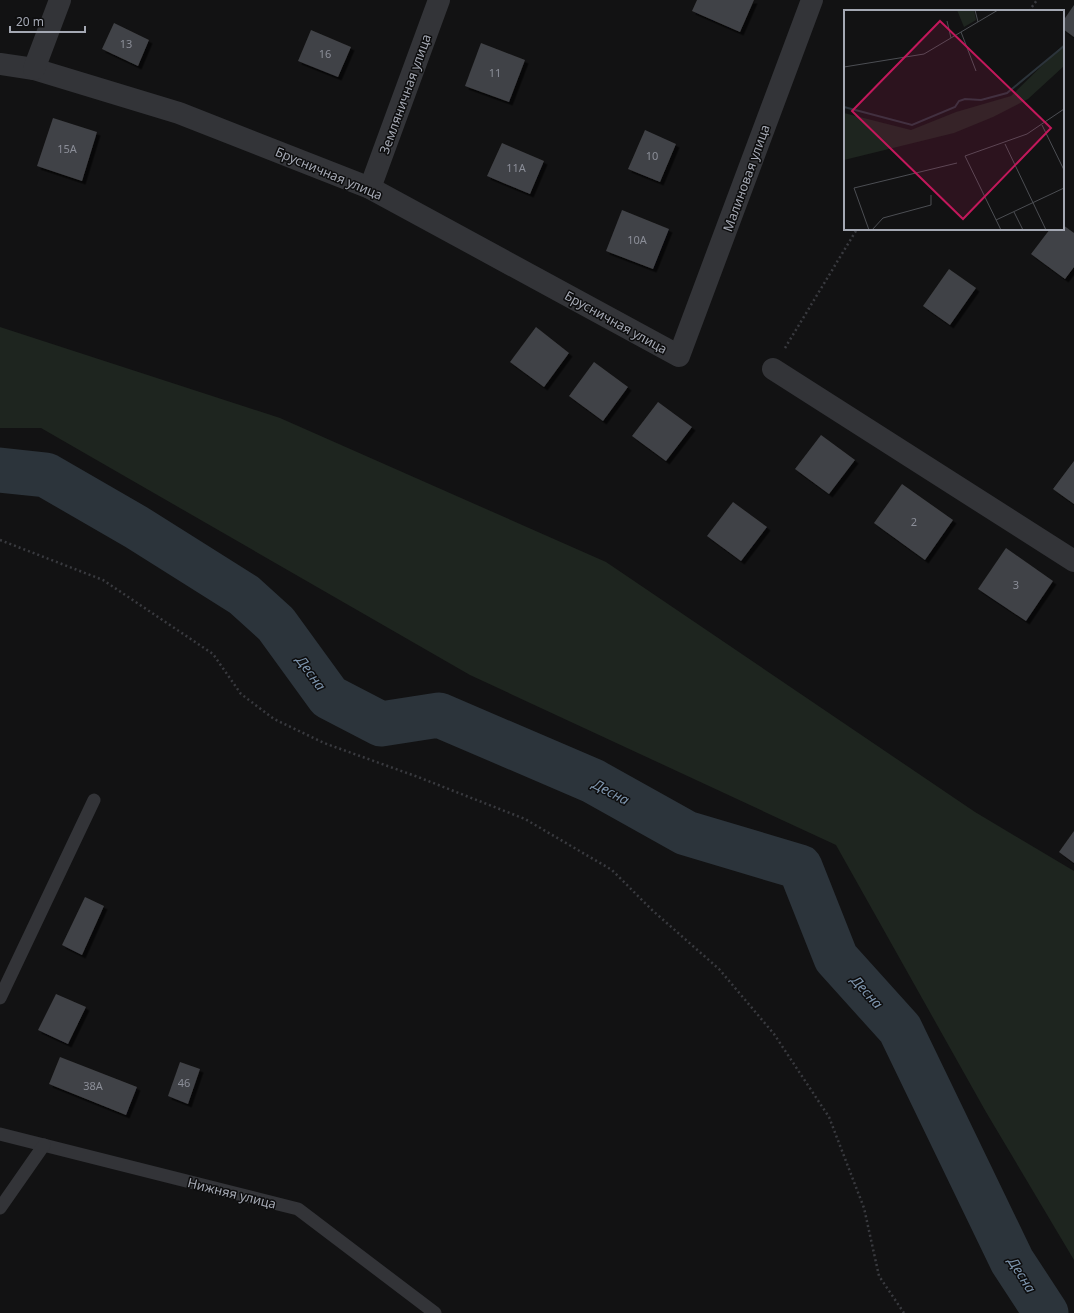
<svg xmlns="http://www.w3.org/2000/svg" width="1074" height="1313" viewBox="0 0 1074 1313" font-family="'Noto Sans',sans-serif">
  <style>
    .green { fill: #1e251f }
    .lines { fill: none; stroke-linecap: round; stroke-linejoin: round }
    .river { stroke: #2c343b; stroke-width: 45 }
    .building { fill: #414246; filter: url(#shadow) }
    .path { stroke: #393a3f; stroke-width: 2.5; stroke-dasharray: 2 3; stroke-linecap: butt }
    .lane { stroke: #333438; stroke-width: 13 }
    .street { stroke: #333438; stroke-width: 22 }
    .labels { text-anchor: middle; stroke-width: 3; stroke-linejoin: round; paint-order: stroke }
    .number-label { font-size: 11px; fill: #8b8e98 }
    .street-label { font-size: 13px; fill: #a4a8b3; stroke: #0d0d0e }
    .water-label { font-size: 14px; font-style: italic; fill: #7d94ac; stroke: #0d0d0e }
    .inset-river { fill: none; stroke: #2c343b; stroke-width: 2 }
    .inset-road { fill: none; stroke: #4c4e53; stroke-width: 1 }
    .view { fill: #c2185b; fill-opacity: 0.15; stroke: #c2185b; stroke-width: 2 }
    .inset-edge { fill: none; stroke: #a4a8b3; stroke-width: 2 }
  </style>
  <defs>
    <filter id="shadow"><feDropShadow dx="3.5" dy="3.5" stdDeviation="0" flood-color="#0009"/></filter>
  </defs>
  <rect width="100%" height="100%" fill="#121213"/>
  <polygon class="green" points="0,327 280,418 606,562 975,812 1074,871 1074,1260 986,1112 836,845 470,675 41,428 0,428"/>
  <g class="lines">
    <polyline class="river" points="0,470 46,475 136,527 244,595 276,624 329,697 381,724 439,715 593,781 686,833 800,867 836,958 900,1029 1012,1261 1046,1313"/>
  </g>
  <g class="building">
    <polygon points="697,0 754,0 740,32 692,11"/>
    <polygon points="1074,5 1074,37 1063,29 1063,21"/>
    <polygon points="114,23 149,40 138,66 102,49"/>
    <polygon points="311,30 351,47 338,77 298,61"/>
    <polygon points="481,43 525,60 509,102 465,86"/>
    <polygon points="53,118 97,132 82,181 37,166"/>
    <polygon points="645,130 676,144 660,182 628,169"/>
    <polygon points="502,143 544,161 530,194 487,176"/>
    <polygon points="622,210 669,229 653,269 606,251"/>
    <polygon points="1063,225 1074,233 1074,267 1065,279 1031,254 1050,229 1063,229"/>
    <polygon points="949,269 976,288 950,325 923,306"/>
    <polygon points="536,327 569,353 544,387 510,362"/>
    <polygon points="594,362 628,387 603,421 569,396"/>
    <polygon points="658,402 692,427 666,461 632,436"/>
    <polygon points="821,435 855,460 829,494 795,469"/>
    <polygon points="1074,461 1074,504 1053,489"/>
    <polygon points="902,484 953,520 925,560 874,523"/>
    <polygon points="733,502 767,527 741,561 707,536"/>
    <polygon points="1006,548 1053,581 1026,621 978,589"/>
    <polygon points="1074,831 1074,863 1059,852"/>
    <polygon points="85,897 104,906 82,955 62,945"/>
    <polygon points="56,994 86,1007 68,1044 38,1030"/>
    <polygon points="60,1057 137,1087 126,1115 49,1084"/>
    <polygon points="180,1062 200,1069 188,1104 168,1096"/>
  </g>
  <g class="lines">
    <g class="path">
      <polyline points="1029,11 1037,0"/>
      <polyline points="785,348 857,229"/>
      <polyline points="0,540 103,580 213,654 241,694 274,719 324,743 418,777 525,819 612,870 652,910 719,969 774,1034 829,1117 864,1208 879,1276 904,1313"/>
    </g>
    <g class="lane">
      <polyline points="0,998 94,800"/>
      <polyline points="0,1134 298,1209 435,1313"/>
      <polyline points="0,1208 44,1145"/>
    </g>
    <g class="street">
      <polyline points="0,64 34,69 179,113 370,188 679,356 812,0"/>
      <polyline points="34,69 60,0"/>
      <polyline points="370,188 439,0"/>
      <polyline points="773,369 1074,561"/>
    </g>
  </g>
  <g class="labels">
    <g class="number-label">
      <text x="126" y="48">13</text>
      <text x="325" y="58">16</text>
      <text x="495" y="77">11</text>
      <text x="67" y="153">15А</text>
      <text x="652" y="160">10</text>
      <text x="516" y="172">11А</text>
      <text x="637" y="244">10А</text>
      <text x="914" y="526">2</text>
      <text x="1016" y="589">3</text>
      <text x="184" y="1087">46</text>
      <text x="93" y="1090">38А</text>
    </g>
    <g class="street-label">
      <text transform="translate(405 94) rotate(-70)" y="5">Земляничная улица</text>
      <text transform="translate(329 173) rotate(23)" y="5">Брусничная улица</text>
      <text transform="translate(746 178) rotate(-70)" y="5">Малиновая улица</text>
      <text transform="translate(616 322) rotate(29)" y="5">Брусничная улица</text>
      <text transform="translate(232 1193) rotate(14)" y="5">Нижняя улица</text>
    </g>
    <g class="water-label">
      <text transform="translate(311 673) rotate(54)" y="5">Десна</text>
      <text transform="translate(611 792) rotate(28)" y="5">Десна</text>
      <text transform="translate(867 992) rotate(48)" y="5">Десна</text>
      <text transform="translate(1022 1275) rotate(58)" y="5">Десна</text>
    </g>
  </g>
  <g transform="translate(844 10)">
    <rect width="220" height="220" fill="#121213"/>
    <path d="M113,0h17l2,10 -12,7zM220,34v22l-36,33 -35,18 -39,16 -110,27v-47l67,17 45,-18 55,-16z" fill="#1e251f"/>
    <path class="inset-river" d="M0,97l68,18 43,-18 4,-6 6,-2 16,1 26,-7 57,-47"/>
    <path class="inset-road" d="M131,0l3,12M103,11l4,17M117,22l15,39M0,57l80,-13 74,-44M198,115l22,45M161,134l41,86M170,202l9,18M152,210l68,-32M25,220l-15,-42 103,-25M28,220l11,-12 48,-13v-10M157,220l-36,-74 62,-22 37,-25"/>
    <path class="view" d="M96,11l111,107 -88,91 -111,-108z"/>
    <rect width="220" height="220" class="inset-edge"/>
  </g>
  <path d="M10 26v6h75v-6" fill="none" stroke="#a4a8b3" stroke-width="2"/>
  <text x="16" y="26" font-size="12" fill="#a4a8b3" stroke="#0d0d0e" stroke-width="3" paint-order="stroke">20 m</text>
</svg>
